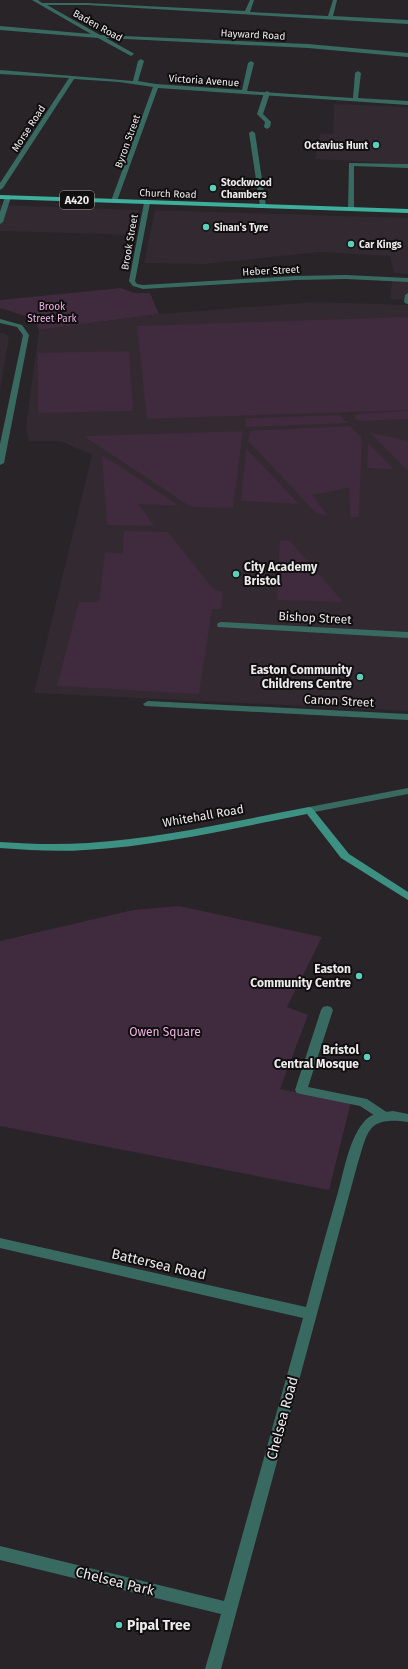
<svg xmlns="http://www.w3.org/2000/svg" width="408" height="1669" viewBox="0 0 408 1669" font-family="'Fira Sans',sans-serif">
  <style>
    .built { fill: #332931 }
    .green { fill: #402a3d }
    .lines { fill: none; stroke-linecap: round; stroke-linejoin: round }
    .service { fill: #396a61; fill-rule: evenodd }
    .pedestrian { fill: #396a61; fill-rule: evenodd }
    .minor { fill: #396a61; fill-rule: evenodd }
    .secondary { fill: #3d9183; fill-rule: evenodd }
    .primary { fill: #3daf9d; fill-rule: evenodd }
    .poi-dot { fill: #5cceba; stroke: #100e0f; stroke-width: 1.5 }
    .labels { text-anchor: middle; stroke-width: 4; stroke-linejoin: round; paint-order: stroke }
    .far-street-label { font-size: 10px; fill: #edeaec; stroke: #100e0f }
    .far-poi-label { font-size: 10px; font-weight: bold; fill: #edeaec; stroke: #100e0f; text-anchor: start }
    .far-park-label { font-size: 10px; fill: #ebb0e1; stroke: #100e0f }
    .shield { fill: #100e0f; stroke: #aba8aa; stroke-width: 1 }
    .shield-label { font-size: 11px; font-weight: bold; fill: #edeaec }
    .poi-label { font-size: 12px; font-weight: bold; fill: #edeaec; stroke: #100e0f; text-anchor: end }
    .street-label { font-size: 12px; fill: #edeaec; stroke: #100e0f }
    .park-label { font-size: 12px; fill: #ebb0e1; stroke: #100e0f }
    .near-street-label { font-size: 14px; fill: #edeaec; stroke: #100e0f }
    .near-poi-label { font-size: 14px; font-weight: bold; fill: #edeaec; stroke: #100e0f; text-anchor: start }
  </style>
  <rect width="100%" height="100%" fill="#282427"/>
  <g class="built">
    <polygon points="334,104 408,107 408,164 315,159 320,134 333,134"/>
    <polygon points="0,205 139,210 131,235 0,231"/>
    <polygon points="155,210 408,218 408,274 394,273 390,256 321,252 204,264 144,263"/>
    <polygon points="392,281 408,282 408,300 390,299"/>
    <polygon points="316,302 408,305 408,711 34,693 92,455 60,441 29,441 26,427 39,330 159,314"/>
    <polygon points="0,333 4,333 9,337 0,391"/>
  </g>
  <g class="green">
    <polygon points="121,288 134,293 150,293 159,314 39,330 36,322 25,316 0,308 0,300"/>
    <polygon points="408,317 408,410 147,419 137,326"/>
    <polygon points="129,351 133,411 38,413 38,353"/>
    <polygon points="408,411 408,419 359,421 355,419 355,415 359,414"/>
    <polygon points="339,415 348,423 246,427 245,418"/>
    <polygon points="349,426 362,437 359,517 350,517 349,488 312,495 328,516 316,513 248,441 250,431"/>
    <polygon points="243,431 233,508 194,507 188,505 85,437 88,436"/>
    <polygon points="372,433 408,441 408,471 371,434"/>
    <polygon points="368,443 394,469 367,468"/>
    <polygon points="246,448 299,504 241,501"/>
    <polygon points="102,456 118,465 179,506 138,504 154,526 107,525"/>
    <polygon points="124,531 168,532 214,590 223,591 221,609 212,609 199,694 57,686 79,602 99,602 105,552 123,554"/>
    <polygon points="280,540 290,541 343,602 277,600"/>
    <polygon points="179,906 322,937 287,1007 308,1015 280,1089 351,1102 329,1190 0,1126 0,941 133,910"/>
  </g>
  <g class="lines">
    <g class="service">
      <polygon points="267,91 270,93 263,114 271,122 270,127 267,129 264,127 265,122 257,114 264,93"/>
      <polygon points="408,293 408,304 407,304 404,302 405,295"/>
    </g>
    <polygon class="pedestrian" points="327,1006 331,1007 333,1010 308,1087 367,1099 388,1113 390,1116 388,1119 384,1120 380,1119 360,1106 301,1094 297,1093 295,1090 321,1010 323,1007"/>
    <g class="minor">
      <polygon points="32,0 38,0 42,3 87,3 245,11 250,0 254,0 250,12 328,16 333,0 337,0 333,16 408,20 408,24 87,5 47,5 100,35 308,44 408,53 408,57 308,48 106,38 133,53 134,54 131,56 98,38 0,30 0,26 91,34"/>
      <polygon points="141,59 144,61 138,81 156,84 242,90 248,63 251,61 254,63 247,91 353,98 355,73 358,71 361,73 358,98 408,101 408,105 158,88 117,201 114,203 111,201 153,87 119,82 74,79 3,188 0,190 0,183 69,78 0,74 0,70 133,81 138,61"/>
      <polygon points="252,131 255,133 266,206 263,208 260,206 249,133"/>
      <polygon points="349,163 408,164 408,168 354,166 354,208 351,210 348,208"/>
      <polygon points="8,195 11,197 3,222 0,224 0,212 5,197"/>
      <polygon points="147,201 150,203 135,281 137,284 143,285 296,276 346,275 408,278 408,282 346,279 296,280 143,289 133,286 129,281 144,203"/>
      <polygon points="0,319 22,325 29,335 4,463 0,465 0,444 23,335 17,327 0,323"/>
      <polygon points="221,622 408,632 408,638 218,627 217,625 218,623"/>
      <polygon points="148,701 408,714 408,720 145,706 143,704"/>
      <polygon points="408,788 408,794 309,813 304,810 309,807"/>
      <path d="M393,1111l15,3v8c-42,-6 -40,10 -51,44l-136,503h-16l16,-55 -221,-54v-14l224,55 79,-283 -303,-70v-10l306,69c10,-38 21,-77 32,-115 6,-21 11,-52 25,-69 7,-10 19,-11 30,-12z"/>
    </g>
    <path class="secondary" d="M309,807l3,1 37,46 59,38v8l-67,-42 -34,-44c-73,14 -148,32 -222,36 -28,2 -57,0 -85,-2v-6c29,2 59,3 88,1 74,-5 148,-22 221,-36z"/>
    <polygon class="primary" points="0,195 408,209 408,213 0,199"/>
  </g>
  <g class="poi-dot">
    <circle cx="376" cy="145" r="4"/>
    <circle cx="213" cy="188" r="4"/>
    <circle cx="206" cy="227" r="4"/>
    <circle cx="351" cy="244" r="4"/>
    <circle cx="236" cy="574" r="4"/>
    <circle cx="360" cy="677" r="4"/>
    <circle cx="359" cy="976" r="4"/>
    <circle cx="367" cy="1057" r="4"/>
    <circle cx="119" cy="1625" r="4"/>
  </g>
  <g class="labels">
    <g class="far-street-label">
      <text transform="translate(98 25) rotate(29)" y="4">Baden Road</text>
      <text transform="translate(253 34) rotate(3)" y="4">Hayward Road</text>
      <text transform="translate(204 80) rotate(4)" y="4">Victoria Avenue</text>
      <text transform="translate(28 128) rotate(-57)" y="4">Morse Road</text>
      <text transform="translate(127 141) rotate(-70)" y="4">Byron Street</text>
      <text transform="translate(168 193) rotate(2)" y="4">Church Road</text>
      <text transform="translate(129 242) rotate(-80)" y="4">Brook Street</text>
      <text transform="translate(271 270) rotate(-3)" y="4">Heber Street</text>
    </g>
    <g class="far-poi-label">
      <text x="368" y="149" text-anchor="end">Octavius Hunt</text>
      <text x="221" y="186">Stockwood<tspan x="221" dy="12">Chambers</tspan></text>
      <text x="214" y="231">Sinan's Tyre</text>
      <text x="359" y="248">Car Kings</text>
    </g>
    <g class="far-park-label">
      <text x="52" y="310">Brook<tspan x="52" dy="12">Street Park</tspan></text>
    </g>
    <rect class="shield" x="60" y="191" width="34" height="18" rx="3"/>
    <g class="shield-label">
      <text x="77" y="204">A420</text>
    </g>
    <g class="poi-label">
      <text x="244" y="571" text-anchor="start">City Academy<tspan x="244" dy="14">Bristol</tspan></text>
      <text x="352" y="674">Easton Community<tspan x="352" dy="14">Childrens Centre</tspan></text>
      <text x="351" y="973">Easton<tspan x="351" dy="14">Community Centre</tspan></text>
      <text x="359" y="1054">Bristol<tspan x="359" dy="14">Central Mosque</tspan></text>
    </g>
    <g class="street-label">
      <text transform="translate(315 618) rotate(3)" y="4">Bishop Street</text>
      <text transform="translate(339 701) rotate(3)" y="4">Canon Street</text>
      <text transform="translate(203 816) rotate(-10)" y="4">Whitehall Road</text>
    </g>
    <g class="park-label">
      <text x="165" y="1036">Owen Square</text>
    </g>
    <g class="near-street-label">
      <text transform="translate(159 1264) rotate(13)" y="5">Battersea Road</text>
      <text transform="translate(282 1418) rotate(-75)" y="5">Chelsea Road</text>
      <text transform="translate(115 1581) rotate(14)" y="5">Chelsea Park</text>
    </g>
    <g class="near-poi-label">
      <text x="127" y="1630">Pipal Tree</text>
    </g>
  </g>
</svg>
